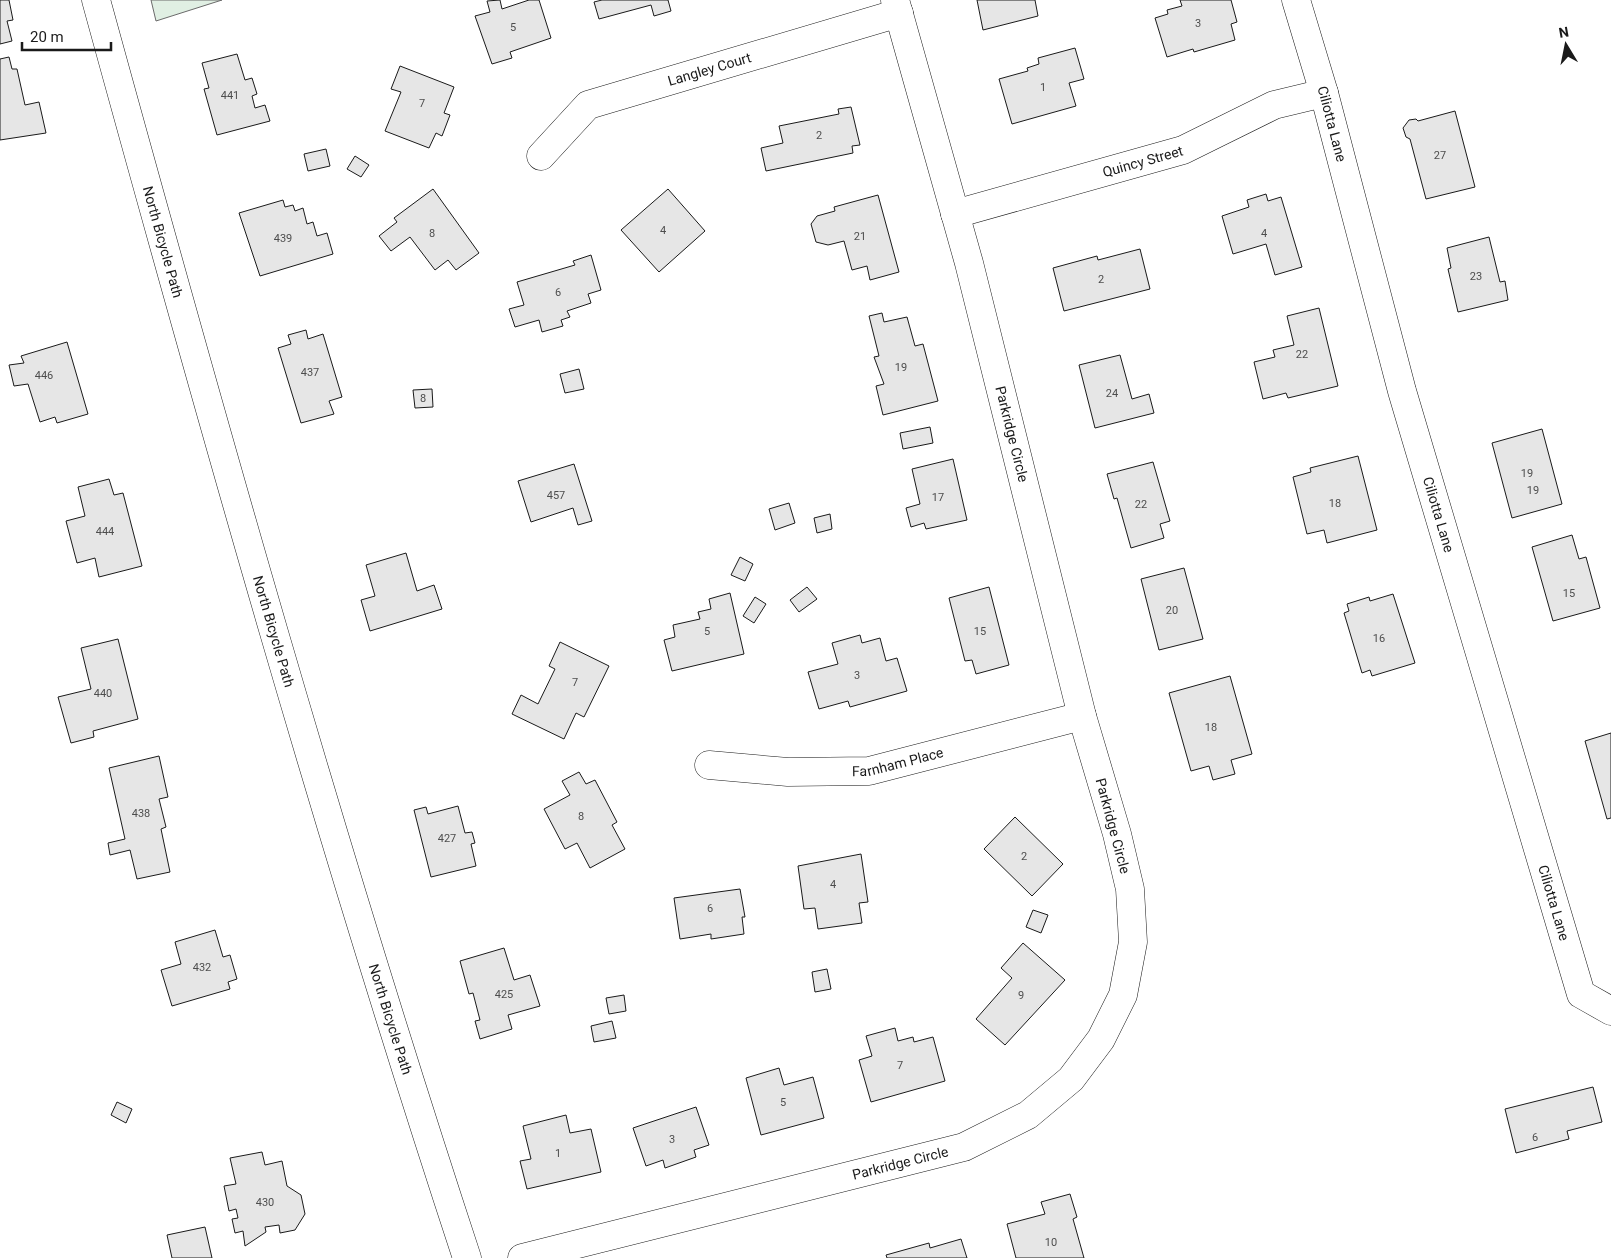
<svg xmlns="http://www.w3.org/2000/svg" width="1611" height="1258" viewBox="0 0 1611 1258" font-family="Roboto,sans-serif">
  <style>
    .green { fill: #e0efe3; stroke: #6a6a6a }
    .building { fill: #e6e6e6; stroke: #1a1a1a }
    .lines { fill: none; stroke-linecap: round; stroke-linejoin: round }
    .minor-casing { stroke: #1a1a1a; stroke-width: 29 }
    .minor { stroke: #fff; stroke-width: 28 }
    .labels { text-anchor: middle; stroke-width: 4; stroke-linejoin: round; paint-order: stroke }
    .number-label { font-size: 11px; fill: #4d4d4d }
    .street-label { font-size: 14px; fill: #1a1a1a; stroke: #fff }
  </style>
  <rect width="100%" height="100%" fill="#fff"/>
  <polygon class="green" points="151,0 222,0 156,21"/>
  <g class="building">
    <polygon points="0,0 9,0 13,20 7,21 12,41 0,44"/>
    <polygon points="500,0 502,9 529,0 539,0 551,38 510,52 512,58 492,64 475,16 490,12 487,1"/>
    <polygon points="602,0 668,0 671,11 654,16 651,5 599,19 594,2"/>
    <polygon points="977,0 1035,0 1038,16 983,30"/>
    <polygon points="1180,0 1231,0 1237,22 1231,24 1235,40 1194,52 1193,49 1167,57 1155,18 1168,14 1167,10 1182,6"/>
    <polygon points="1075,48 1084,79 1069,83 1076,106 1012,124 999,79 1028,71 1027,68 1039,64 1038,58"/>
    <polygon points="237,54 245,80 252,78 257,94 252,96 255,108 265,105 270,121 217,135 204,89 209,88 202,63"/>
    <polygon points="9,57 12,69 17,69 25,105 39,102 46,133 0,140 0,59"/>
    <polygon points="400,66 454,87 444,113 450,115 442,136 436,133 429,148 385,131 401,92 391,89"/>
    <polygon points="851,107 860,145 852,146 853,153 766,171 761,148 783,143 779,126 839,114 838,109"/>
    <polygon points="1455,111 1475,187 1426,199 1410,139 1406,137 1403,128 1409,120 1416,119 1418,121"/>
    <polygon points="326,149 330,166 308,171 304,154"/>
    <polygon points="355,156 369,165 361,177 347,169"/>
    <polygon points="433,189 479,253 456,270 448,260 435,270 410,237 391,251 379,236 397,222 394,218"/>
    <polygon points="668,189 705,231 659,272 621,230"/>
    <polygon points="1266,194 1268,201 1281,197 1302,267 1275,275 1266,244 1233,254 1222,216 1249,207 1247,200"/>
    <polygon points="878,195 899,272 870,280 867,266 852,270 844,241 828,245 816,242 811,224 817,216 835,211 834,207"/>
    <polygon points="283,200 285,207 293,205 295,211 303,208 307,224 313,222 317,236 327,233 333,254 260,276 239,213"/>
    <polygon points="1489,237 1500,282 1505,281 1508,300 1458,312 1448,269 1451,268 1447,248"/>
    <polygon points="1140,249 1150,289 1064,311 1053,268 1097,256 1098,260"/>
    <polygon points="591,255 601,290 588,294 591,303 567,311 570,317 561,320 563,326 542,332 539,320 515,327 509,309 524,305 517,282 575,265 573,261"/>
    <polygon points="1319,308 1338,386 1288,398 1286,393 1263,399 1254,362 1275,357 1273,350 1294,345 1287,316"/>
    <polygon points="882,313 884,322 907,317 915,346 923,344 938,401 883,415 876,386 884,384 874,357 879,356 869,316"/>
    <polygon points="306,330 308,339 323,334 342,397 329,401 334,414 301,423 278,348 291,344 288,335"/>
    <polygon points="67,342 88,414 57,423 55,417 40,422 28,384 14,386 9,365 24,363 21,356"/>
    <polygon points="1120,355 1132,399 1149,394 1154,413 1095,428 1079,365"/>
    <polygon points="579,369 584,389 565,393 560,374"/>
    <polygon points="432,389 433,407 415,408 413,390"/>
    <polygon points="930,427 933,443 903,449 900,433"/>
    <polygon points="1542,429 1562,504 1512,518 1492,443"/>
    <polygon points="1358,456 1377,530 1327,543 1324,530 1307,534 1293,477 1311,472 1310,468"/>
    <polygon points="953,459 967,520 926,529 924,523 911,527 906,508 920,504 912,469"/>
    <polygon points="1153,462 1170,521 1160,524 1164,538 1131,548 1117,498 1114,499 1107,474"/>
    <polygon points="574,464 592,521 578,525 573,508 531,522 518,481"/>
    <polygon points="109,479 114,495 123,493 142,566 99,577 95,558 77,563 66,521 85,516 78,487"/>
    <polygon points="789,503 795,523 775,530 769,509"/>
    <polygon points="830,514 832,529 817,533 814,518"/>
    <polygon points="1572,535 1579,559 1586,557 1600,608 1553,621 1532,547"/>
    <polygon points="406,553 417,591 434,585 442,609 370,631 361,600 375,596 366,565"/>
    <polygon points="740,557 753,564 745,581 731,575"/>
    <polygon points="1184,568 1203,639 1159,650 1141,579"/>
    <polygon points="807,587 817,599 799,612 790,600"/>
    <polygon points="989,587 1009,665 976,674 972,660 965,661 949,598"/>
    <polygon points="730,593 744,654 672,671 664,640 675,637 673,625 700,619 698,612 711,609 709,599"/>
    <polygon points="1393,594 1415,663 1372,676 1370,670 1362,673 1344,613 1349,611 1347,604 1369,597 1370,601"/>
    <polygon points="755,597 766,604 754,623 743,616"/>
    <polygon points="860,635 862,643 880,638 886,661 897,658 907,691 850,707 848,701 819,709 808,672 838,664 832,643"/>
    <polygon points="118,639 138,719 93,731 94,737 71,743 58,697 91,689 81,648"/>
    <polygon points="560,642 609,666 584,717 576,713 564,739 512,714 521,695 538,704 555,669 549,666"/>
    <polygon points="1230,676 1252,754 1231,760 1235,774 1213,780 1209,766 1191,771 1169,693"/>
    <polygon points="1611,733 1611,818 1607,819 1585,741"/>
    <polygon points="159,756 168,797 159,799 166,827 161,829 170,872 137,879 130,850 110,855 108,843 125,839 109,768"/>
    <polygon points="579,772 586,784 595,780 617,822 612,825 625,849 590,868 577,843 565,849 544,809 570,795 562,781"/>
    <polygon points="458,806 465,833 472,832 475,843 471,844 476,866 431,877 414,810 426,807 428,814"/>
    <polygon points="1015,817 1063,864 1032,896 984,849"/>
    <polygon points="861,854 868,902 859,903 862,923 818,929 815,908 804,909 798,866"/>
    <polygon points="740,889 745,917 742,917 744,934 711,939 711,934 680,939 674,898"/>
    <polygon points="1033,910 1048,915 1041,933 1026,927"/>
    <polygon points="215,930 223,957 230,955 237,979 228,982 230,989 172,1006 161,970 181,964 175,942"/>
    <polygon points="1023,943 1065,980 1005,1045 976,1019 1012,978 1001,968"/>
    <polygon points="504,948 514,980 530,975 540,1006 508,1015 512,1029 480,1039 475,1021 480,1020 473,993 469,994 460,961"/>
    <polygon points="827,969 831,989 815,992 812,972"/>
    <polygon points="624,995 626,1011 609,1014 606,998"/>
    <polygon points="612,1021 616,1038 594,1042 591,1026"/>
    <polygon points="895,1028 898,1041 913,1037 914,1042 933,1037 945,1081 871,1102 859,1060 872,1056 866,1036"/>
    <polygon points="779,1068 784,1085 813,1077 824,1118 761,1135 746,1078"/>
    <polygon points="1593,1087 1602,1122 1567,1131 1569,1139 1516,1153 1505,1109"/>
    <polygon points="117,1102 132,1109 126,1123 111,1115"/>
    <polygon points="696,1107 709,1145 694,1150 696,1157 665,1168 663,1160 646,1166 633,1128"/>
    <polygon points="566,1115 570,1133 591,1129 601,1172 527,1189 520,1161 531,1159 523,1126"/>
    <polygon points="262,1152 265,1165 282,1161 287,1186 301,1195 305,1214 295,1230 280,1233 279,1225 265,1227 266,1232 245,1246 243,1231 235,1233 232,1219 238,1218 236,1209 229,1211 224,1186 236,1184 230,1158"/>
    <polygon points="1070,1194 1077,1217 1073,1219 1084,1258 1016,1258 1007,1224 1045,1214 1041,1202"/>
    <polygon points="205,1227 212,1258 172,1258 167,1235"/>
    <polygon points="961,1239 967,1258 887,1258 886,1255 929,1243 930,1248"/>
  </g>
  <g class="lines">
    <g class="minor-casing">
      <g id="minor">
        <path id="s1" d="M96,0c116,422 234,842 371,1258"/>
        <path id="s2" d="M1296,0l28,93 78,298 179,603 30,17"/>
        <path id="s3" d="M541,156l47,-51 311,-92"/>
        <path id="s4" d="M955,214l228,-64 91,-45 50,-12"/>
        <path id="s5" d="M709,765l79,7 81,-1 213,-55"/>
        <path id="s6" d="M522,1258l442,-111 64,-32 43,-36 30,-40 22,-44 10,-53 -3,-53 -13,-55 -35,-118 -113,-453 -74,-263"/>
      </g>
    </g>
    <use href="#minor" class="minor"/>
  </g>
  <g class="labels">
    <g class="number-label">
      <text x="1198" y="27">3</text>
      <text x="513" y="31">5</text>
      <text x="1043" y="91">1</text>
      <text x="230" y="99">441</text>
      <text x="422" y="107">7</text>
      <text x="819" y="139">2</text>
      <text x="1440" y="159">27</text>
      <text x="663" y="234">4</text>
      <text x="432" y="237">8</text>
      <text x="1264" y="237">4</text>
      <text x="860" y="240">21</text>
      <text x="283" y="242">439</text>
      <text x="1476" y="280">23</text>
      <text x="1101" y="283">2</text>
      <text x="558" y="296">6</text>
      <text x="1302" y="358">22</text>
      <text x="901" y="371">19</text>
      <text x="310" y="376">437</text>
      <text x="44" y="379">446</text>
      <text x="1112" y="397">24</text>
      <text x="423" y="402">8</text>
      <text x="1527" y="477">19</text>
      <text x="1533" y="494">19</text>
      <text x="556" y="499">457</text>
      <text x="938" y="501">17</text>
      <text x="1335" y="507">18</text>
      <text x="1141" y="508">22</text>
      <text x="105" y="535">444</text>
      <text x="1569" y="597">15</text>
      <text x="1172" y="614">20</text>
      <text x="707" y="635">5</text>
      <text x="980" y="635">15</text>
      <text x="1379" y="642">16</text>
      <text x="857" y="679">3</text>
      <text x="575" y="686">7</text>
      <text x="103" y="697">440</text>
      <text x="1211" y="731">18</text>
      <text x="141" y="817">438</text>
      <text x="581" y="820">8</text>
      <text x="447" y="842">427</text>
      <text x="1024" y="860">2</text>
      <text x="833" y="888">4</text>
      <text x="710" y="912">6</text>
      <text x="202" y="971">432</text>
      <text x="504" y="998">425</text>
      <text x="1021" y="999">9</text>
      <text x="900" y="1069">7</text>
      <text x="783" y="1106">5</text>
      <text x="1535" y="1141">6</text>
      <text x="672" y="1143">3</text>
      <text x="558" y="1157">1</text>
      <text x="265" y="1206">430</text>
      <text x="1051" y="1246">10</text>
    </g>
    <g class="street-label">
      <text dy="5" stroke="none"><textPath href="#s3" startOffset="196">Langley Court</textPath></text>
      <text dy="5" stroke="none"><textPath href="#s2" startOffset="129">Ciliotta Lane</textPath></text>
      <text dy="5" stroke="none"><textPath href="#s4" startOffset="195">Quincy Street</textPath></text>
      <text dy="5" stroke="none"><textPath href="#s1" startOffset="251">North Bicycle Path</textPath></text>
      <text transform="translate(1012 434) rotate(76)" y="5">Parkridge Circle</text>
      <text dy="5" stroke="none"><textPath href="#s2" startOffset="534">Ciliotta Lane</textPath></text>
      <text dy="5" stroke="none"><textPath href="#s1" startOffset="656">North Bicycle Path</textPath></text>
      <text dy="5" stroke="none"><textPath href="#s5" startOffset="190">Farnham Place</textPath></text>
      <text transform="translate(1113 826) rotate(75)" y="5">Parkridge Circle</text>
      <text dy="5" stroke="none"><textPath href="#s2" startOffset="939">Ciliotta Lane</textPath></text>
      <text dy="5" stroke="none"><textPath href="#s1" startOffset="1061">North Bicycle Path</textPath></text>
      <text dy="5" stroke="none"><textPath href="#s6" startOffset="390">Parkridge Circle</textPath></text>
    </g>
  </g>
  <g transform="translate(1566 45) rotate(350)" stroke="#ffffff" stroke-width="4" paint-order="stroke">
  <path d="M0-4L9 19L0 12L-9 19Z" fill="#1a1a1a"/>
  <text y="-8" font-size="14" font-weight="bold" text-anchor="middle" fill="#1a1a1a">N</text>
  </g>
  <path d="M22 42v8h89v-8" fill="none" stroke="#1a1a1a" stroke-width="2.5"/>
  <text x="30" y="42" font-size="15" fill="#1a1a1a" stroke="#ffffff" stroke-width="4" paint-order="stroke">20 m</text>
</svg>
